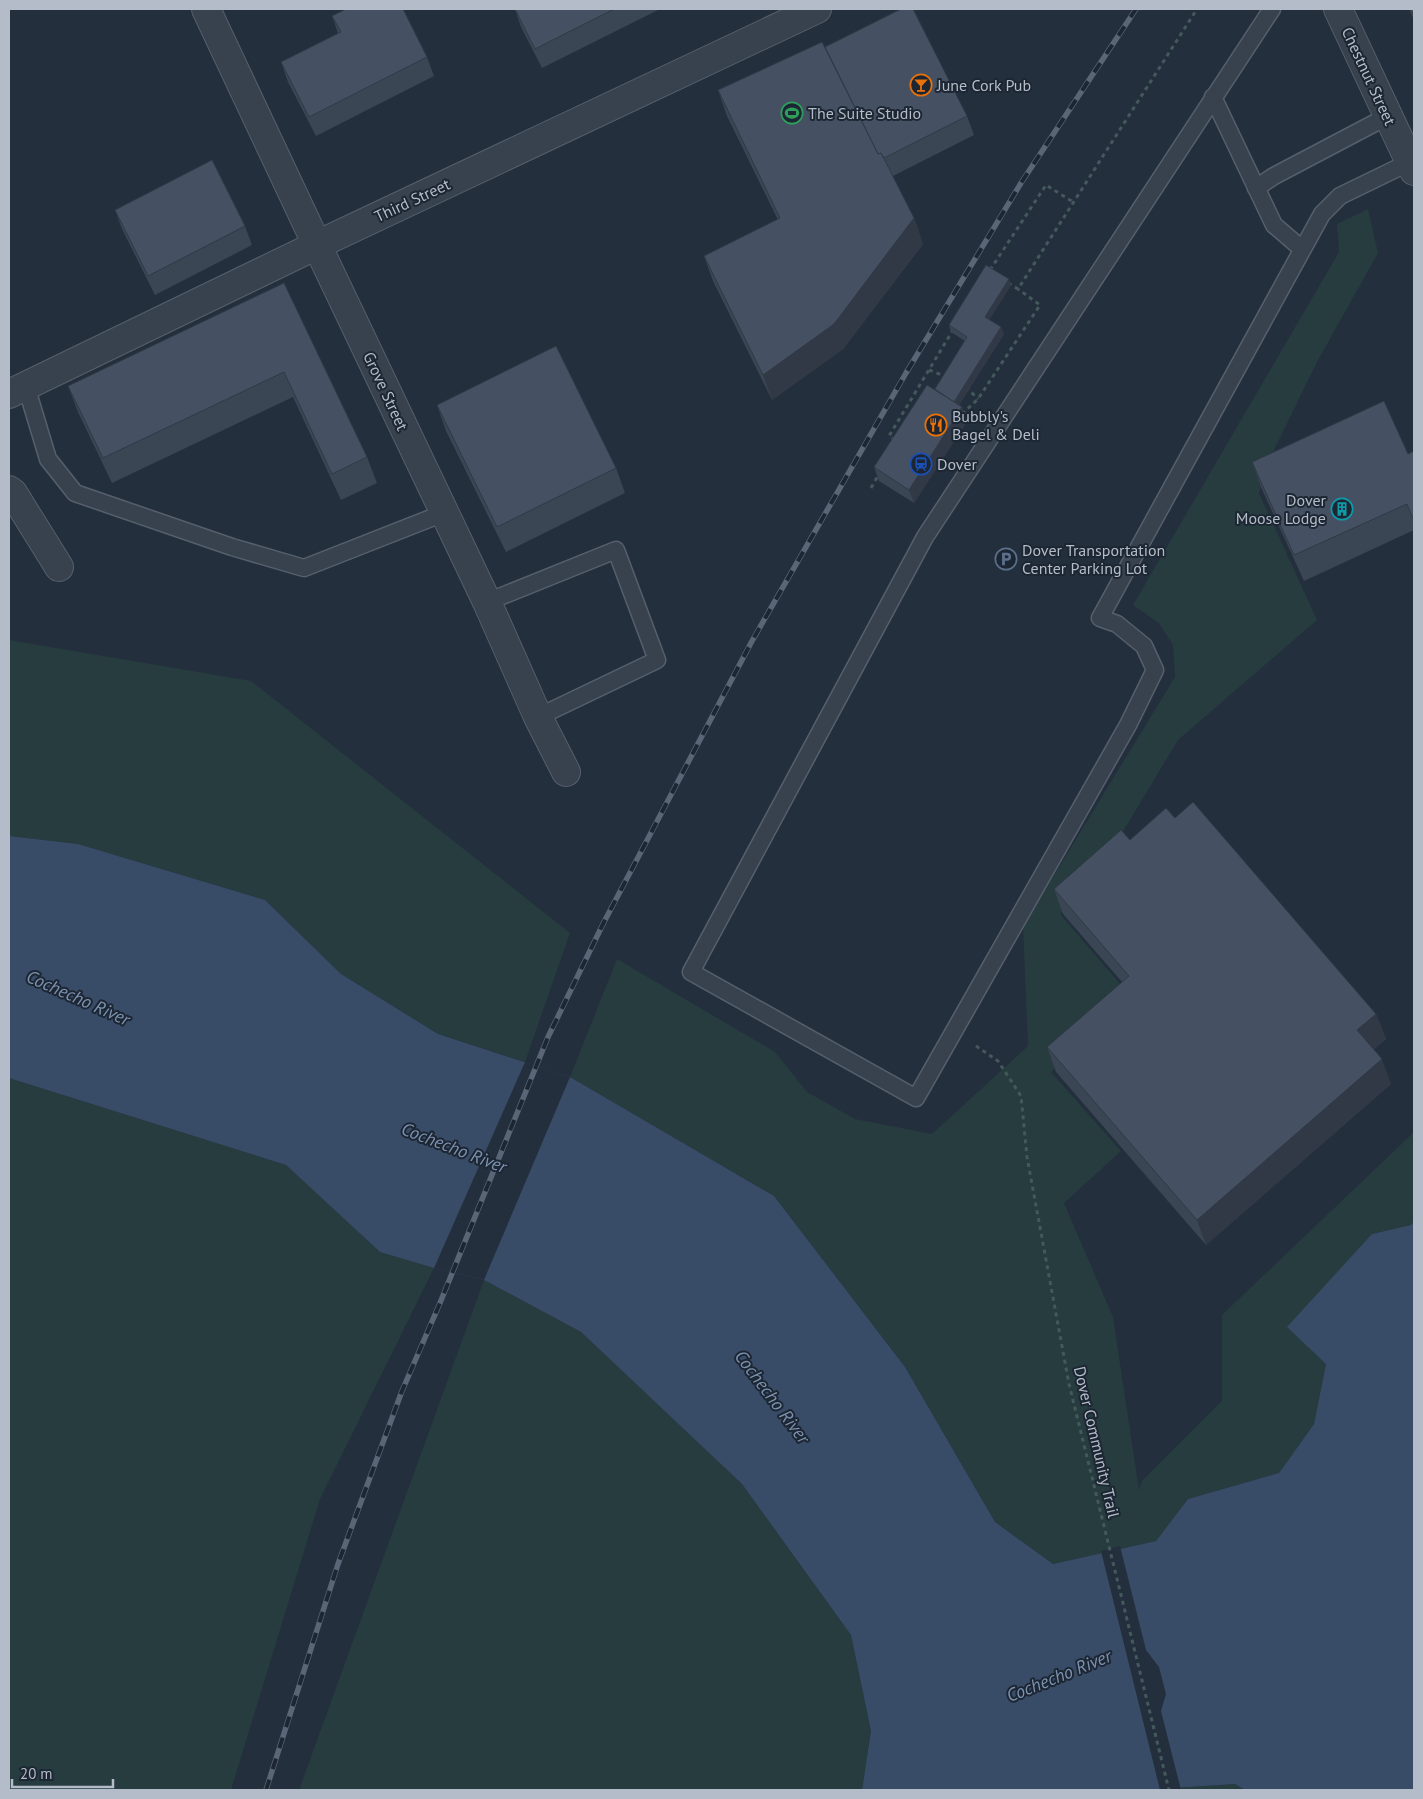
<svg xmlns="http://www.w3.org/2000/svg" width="1423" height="1799" viewBox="0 0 1423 1799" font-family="'PT Sans',sans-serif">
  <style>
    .green { fill: #263c3f }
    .water { fill: #394c67 }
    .pier { fill: #242f3e }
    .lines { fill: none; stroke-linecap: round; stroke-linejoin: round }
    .service-casing { stroke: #565f6c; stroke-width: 19 }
    .minor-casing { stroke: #565f6c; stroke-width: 30 }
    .tertiary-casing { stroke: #565f6c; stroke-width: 30 }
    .path { stroke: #44595c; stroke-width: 3; stroke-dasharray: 4 4; stroke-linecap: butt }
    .service { stroke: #38414e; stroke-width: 16 }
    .minor { stroke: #38414e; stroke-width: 28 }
    .tertiary { stroke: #38414e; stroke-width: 28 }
    .rail-casing { stroke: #5a6575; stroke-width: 5.5 }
    .rail { stroke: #1d2633; stroke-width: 4; stroke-dasharray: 11; stroke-linecap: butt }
    .wall { fill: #3b4654 }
    .shaded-wall { fill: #303945 }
    .building { fill: #455162; stroke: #303945 }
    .labels { text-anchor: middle; stroke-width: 4; stroke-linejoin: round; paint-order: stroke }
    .street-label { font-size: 16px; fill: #b4bcc9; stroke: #1d2633 }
    .poi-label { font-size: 16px; fill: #b4bcc9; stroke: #1d2633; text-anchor: start }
    .water-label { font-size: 18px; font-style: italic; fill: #7c92b1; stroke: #1d2633 }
  </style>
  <rect width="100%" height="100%" fill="#242f3e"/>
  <g class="green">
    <polygon points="1368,209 1378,253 1317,362 1268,462 1259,493 1317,620 1178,740 1116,843 1128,854 1060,914 1134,1000 1051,1072 1121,1151 1064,1203 1113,1317 1139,1490 1142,1481 1222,1401 1222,1315 1414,1132 1414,1221 1411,1225 1372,1234 1326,1364 1314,1424 1279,1473 1188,1499 1156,1541 1053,1564 995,1522 905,1367 774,1196 570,1077 617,959 775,1052 807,1092 855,1119 932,1134 1028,1046 1023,926 1175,677 1173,645 1159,623 1133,605 1339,252 1337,224"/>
    <polygon points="9,640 251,681 570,933 525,1062 438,1034 341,974 265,900 78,844 9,836"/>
    <polygon points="9,1078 286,1165 380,1252 434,1268 320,1499 231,1790 9,1790"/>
    <polygon points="484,1280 581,1332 742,1484 851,1635 871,1731 862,1790 299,1790"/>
    <polygon points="1235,1784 1245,1790 1143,1790"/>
  </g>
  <polygon class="water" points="9,836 78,844 265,900 341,974 438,1034 570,1077 774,1196 905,1367 995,1522 1053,1564 1156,1541 1188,1499 1279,1473 1314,1424 1326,1364 1287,1327 1372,1234 1411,1225 1414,1221 1414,1790 1245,1790 1235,1784 1143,1790 862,1790 871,1731 851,1635 742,1484 581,1332 484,1280 434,1268 380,1252 286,1165 9,1078"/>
  <g class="pier">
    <polygon points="525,1062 570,1077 484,1280 434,1268"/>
    <polygon points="1120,1546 1146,1650 1159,1667 1166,1694 1161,1711 1181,1790 1160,1790 1101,1551"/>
  </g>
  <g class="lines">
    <g class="service-casing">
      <g id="service">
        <polyline points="1272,9 925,537 691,972 916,1098 1128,725 1155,670 1144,646 1117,624 1100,618 1322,214 1340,196 1410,162"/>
        <polyline points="1213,97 1274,225 1302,249"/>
        <polyline points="1256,188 1274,176 1388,116"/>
        <polyline points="26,386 48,459 75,493 232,547 304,568 444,513"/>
        <polyline points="487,602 616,550 657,660 538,717"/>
      </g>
    </g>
    <g class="minor-casing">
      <g id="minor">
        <polyline points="206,9 317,245 487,602 538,717 566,772"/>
        <polyline points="9,394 317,245 817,9"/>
        <polyline points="9,490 13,493 59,567"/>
      </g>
    </g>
    <g class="tertiary-casing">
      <polyline id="tertiary" points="1338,9 1414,171"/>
    </g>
    <g class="path">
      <polyline points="990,270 1046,185 1073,202"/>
      <polyline points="1008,283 1018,289 1197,9"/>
      <polyline points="929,370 947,377"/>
      <polyline points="966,387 978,399"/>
      <polyline points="962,414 978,399 1040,305 1018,289"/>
      <polyline points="895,440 889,436 953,330"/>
      <polyline points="871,488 879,474"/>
      <polyline points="976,1046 998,1061 1021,1096 1027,1157 1069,1384 1169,1790"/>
    </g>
    <use href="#service" class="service"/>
    <use href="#minor" class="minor"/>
    <use href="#tertiary" class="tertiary"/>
    <g class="rail-casing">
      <polyline id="rail" points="266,1790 338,1564 402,1391 440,1303 548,1037 604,922 752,641 906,373 1021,183 1136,9"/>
    </g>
    <use href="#rail" class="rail"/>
  </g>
  <g class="wall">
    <polygon points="515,9 660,9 542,68 521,27"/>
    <polygon points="1409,9 1414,9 1414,20"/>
    <polygon points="332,16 427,57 434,76 316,136 288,82 281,62 338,33"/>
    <polygon points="825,48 967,116 974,135 893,176 914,218 923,244 843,349 772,400 713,281 704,256 778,220 727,116 718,90"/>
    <polygon points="115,210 245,226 252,245 155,295 122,229"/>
    <polygon points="284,283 367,457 377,483 341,500 293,397 112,483 78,412 68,386"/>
    <polygon points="1011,285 989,320 1001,327 1004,334 959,405 962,407 967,421 914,503 879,481 874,467 934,390 965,341 951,332 949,325"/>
    <polygon points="437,405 616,468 625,493 506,552 446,431"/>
    <polygon points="1414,451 1414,530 1304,581 1261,487 1252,462 1408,454"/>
    <polygon points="1175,818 1376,1014 1386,1039 1374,1049 1391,1084 1206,1245 1056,1072 1047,1047 1122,982 1063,914 1054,889 1130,840"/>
  </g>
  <g class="shaded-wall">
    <polygon points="914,218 923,244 843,349 772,400 763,375"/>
    <polygon points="1009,279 1011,285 987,323 985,317"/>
    <polygon points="1001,327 1004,334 954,413 952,406"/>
    <polygon points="962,407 967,421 914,503 909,490"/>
    <polygon points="1376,1014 1386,1039 1366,1055 1357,1030"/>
    <polygon points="1382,1059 1391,1084 1206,1245 1197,1220"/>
  </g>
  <g class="building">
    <polygon points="346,9 403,9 427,57 309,117 281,62 341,32 332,16"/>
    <polygon points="515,9 614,9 535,49"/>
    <polygon points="901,9 913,9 967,116 884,158 881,153 878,154 825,47"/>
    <polygon points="1410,9 1414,9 1414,16"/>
    <polygon points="822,42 878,154 881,153 914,218 834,324 763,375 704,256 780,218 718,90"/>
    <polygon points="212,160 245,226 148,276 115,210"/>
    <polygon points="986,265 1009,279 985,317 1001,327 954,402 935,389 967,337 949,325"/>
    <polygon points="284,283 367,457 332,474 284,372 103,458 68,386"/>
    <polygon points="556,346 616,468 497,527 437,405"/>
    <polygon points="927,385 962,407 909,490 874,467"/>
    <polygon points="1384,401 1408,454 1414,451 1414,521 1407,504 1294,555 1252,462"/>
    <polygon points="1193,802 1376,1014 1357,1030 1382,1059 1197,1220 1047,1047 1129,976 1054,889 1121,830 1130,840 1166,808 1175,818"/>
  </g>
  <defs>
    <g id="bar-ring" transform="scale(1.125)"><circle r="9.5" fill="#1d2633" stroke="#e8710a" stroke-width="1.5"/><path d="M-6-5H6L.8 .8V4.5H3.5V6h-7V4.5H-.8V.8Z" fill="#e8710a"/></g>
    <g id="stadium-ring" transform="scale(1.125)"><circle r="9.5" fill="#1d2633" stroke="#2e9e5b" stroke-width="1.5"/><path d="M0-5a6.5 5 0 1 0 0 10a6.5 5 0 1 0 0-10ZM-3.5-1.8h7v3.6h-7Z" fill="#2e9e5b"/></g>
    <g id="restaurant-ring" transform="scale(1.125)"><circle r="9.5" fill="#1d2633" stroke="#e8710a" stroke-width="1.5"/><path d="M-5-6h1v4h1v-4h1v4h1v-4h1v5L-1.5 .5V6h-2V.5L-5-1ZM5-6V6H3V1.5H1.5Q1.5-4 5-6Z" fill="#e8710a"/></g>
    <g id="station-ring" transform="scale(1.125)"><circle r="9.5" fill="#1d2633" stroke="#1a4fb4" stroke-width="1.5"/><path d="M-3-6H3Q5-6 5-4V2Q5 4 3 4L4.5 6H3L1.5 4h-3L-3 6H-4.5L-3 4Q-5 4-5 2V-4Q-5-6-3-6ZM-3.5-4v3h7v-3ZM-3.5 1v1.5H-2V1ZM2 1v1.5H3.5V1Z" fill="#1a4fb4"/></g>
    <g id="building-ring" transform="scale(1.125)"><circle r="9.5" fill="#1d2633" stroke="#0f9aa8" stroke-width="1.5"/><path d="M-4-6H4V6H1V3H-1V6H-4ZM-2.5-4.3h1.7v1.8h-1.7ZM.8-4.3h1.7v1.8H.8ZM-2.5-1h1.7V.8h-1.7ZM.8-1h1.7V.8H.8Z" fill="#0f9aa8"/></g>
    <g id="parking-ring" transform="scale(1.125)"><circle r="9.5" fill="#1d2633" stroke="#5c6f8a" stroke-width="1.5"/><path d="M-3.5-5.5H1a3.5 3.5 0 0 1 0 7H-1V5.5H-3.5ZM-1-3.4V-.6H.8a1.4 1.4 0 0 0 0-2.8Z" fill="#5c6f8a"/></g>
  </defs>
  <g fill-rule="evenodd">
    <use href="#bar-ring" x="921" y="85"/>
    <use href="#stadium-ring" x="792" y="113"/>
    <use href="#restaurant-ring" x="936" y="425"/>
    <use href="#station-ring" x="921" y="464"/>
    <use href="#building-ring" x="1342" y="509"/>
    <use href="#parking-ring" x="1006" y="559"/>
  </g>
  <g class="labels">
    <g class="street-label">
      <text transform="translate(1369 76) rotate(65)" y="6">Chestnut Street</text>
      <text transform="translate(412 200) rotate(-25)" y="6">Third Street</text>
      <text transform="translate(386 391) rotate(65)" y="6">Grove Street</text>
      <text transform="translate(1097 1442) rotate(77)" y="6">Dover Community Trail</text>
    </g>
    <g class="poi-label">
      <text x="937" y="91">June Cork Pub</text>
      <text x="808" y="119">The Suite Studio</text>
      <text x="952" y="422">Bubbly's<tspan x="952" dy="18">Bagel &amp; Deli</tspan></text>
      <text x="937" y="470">Dover</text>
      <text x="1326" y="506" text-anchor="end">Dover<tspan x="1326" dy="18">Moose Lodge</tspan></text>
      <text x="1022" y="556">Dover Transportation<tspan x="1022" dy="18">Center Parking Lot</tspan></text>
    </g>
    <g class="water-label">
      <text transform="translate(78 998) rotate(24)" y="6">Cochecho River</text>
      <text transform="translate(454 1148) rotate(21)" y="6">Cochecho River</text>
      <text transform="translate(772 1397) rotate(53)" y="6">Cochecho River</text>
      <text transform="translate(1059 1676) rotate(-22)" y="6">Cochecho River</text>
    </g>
  </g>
  <rect width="1423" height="1799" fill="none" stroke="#b4bcc9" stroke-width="20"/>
  <path d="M12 1779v8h101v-8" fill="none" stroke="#b4bcc9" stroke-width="2.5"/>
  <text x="20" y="1779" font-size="15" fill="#b4bcc9" stroke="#1d2633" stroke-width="4" paint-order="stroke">20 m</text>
</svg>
